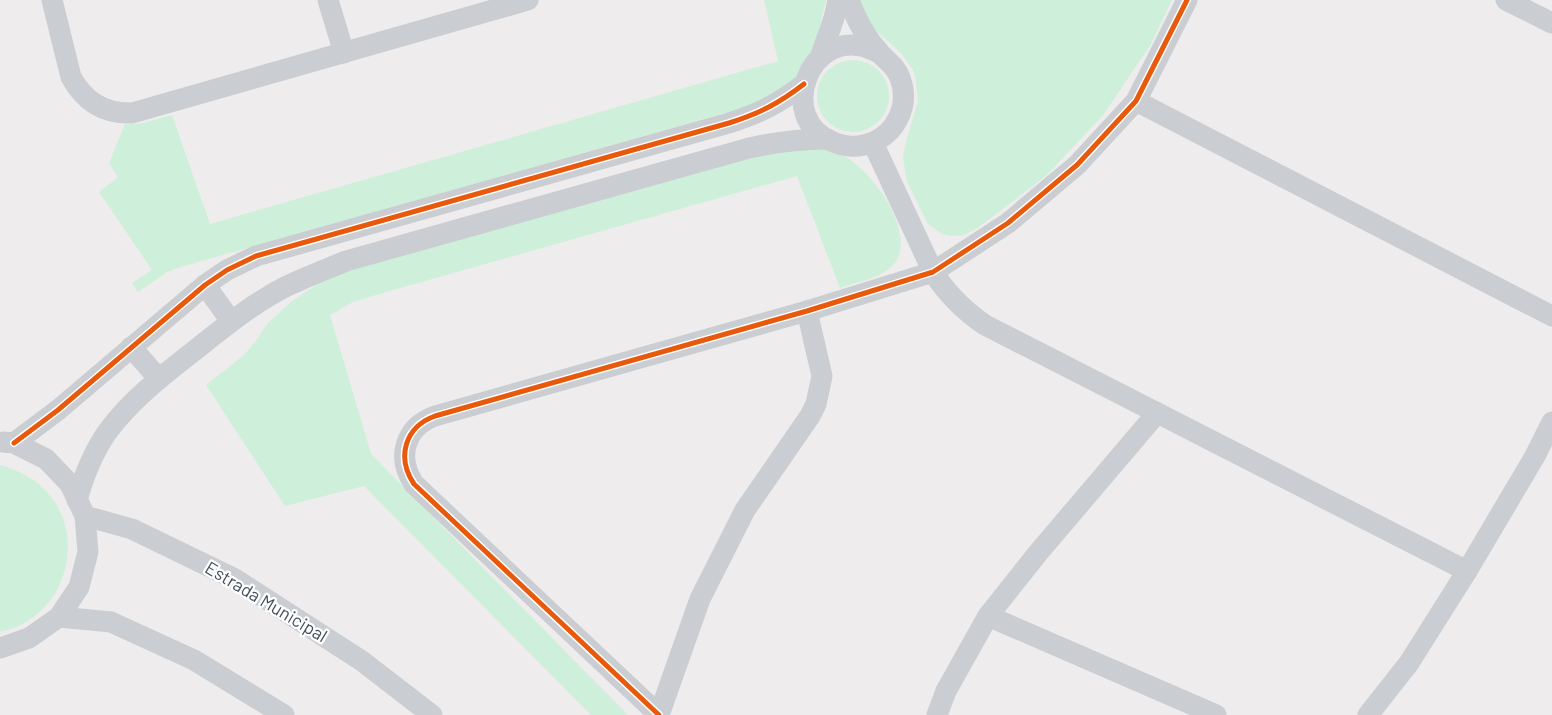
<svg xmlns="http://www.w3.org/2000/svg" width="1552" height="715" viewBox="0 0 1552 715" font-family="Barlow,sans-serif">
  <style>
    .green { fill: #cef0da }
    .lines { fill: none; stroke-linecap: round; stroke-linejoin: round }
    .street { stroke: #cacdd1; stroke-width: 21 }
    .cycleway-casing { stroke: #fff; stroke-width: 8 }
    .cycleway { stroke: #e8590c; stroke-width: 5 }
    .labels { text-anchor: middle; stroke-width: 4.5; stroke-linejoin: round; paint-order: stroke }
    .street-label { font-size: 18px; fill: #424f5b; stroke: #fff }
  </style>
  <rect width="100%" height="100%" fill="#eeecec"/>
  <g class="green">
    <polygon points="764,0 826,0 819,30 808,61 792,84 746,107 184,266 167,272 138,292 132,283 152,270 99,192 118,177 109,163 125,124 139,124 172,115 210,224 778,61"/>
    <polygon points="859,0 1172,0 1151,44 1104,114 1047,175 979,227 964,235 953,236 942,234 928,224 907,182 903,158 905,145 918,101 916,81 913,70 901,53 876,31 868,21"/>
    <circle cx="853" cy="96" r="36"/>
    <path d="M789,147c19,0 36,0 53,8 29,13 78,81 51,110 -13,14 -36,17 -53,23l-43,-112 -418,118 -26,8 -23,13 41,139 257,261h-37l-227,-229 -79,20 -79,-121 38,-30 12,-14 11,-17 24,-22 28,-19 31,-13z"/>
    <path d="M0,465c17,5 33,12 46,26 44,48 18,128 -46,141z"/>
  </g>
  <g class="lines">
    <g class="street">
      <path d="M52,0l19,77c13,24 33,37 61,36l396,-113"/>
      <polyline points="328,0 344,53"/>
      <path d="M849,0c7,19 16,37 30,52 7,9 17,14 21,26 11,29 -6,60 -36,67 -12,3 -22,1 -33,-4 -54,-23 -23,-110 34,-94 5,2 10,4 14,6"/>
      <polyline points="1506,0 1552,23"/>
      <polyline points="820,58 834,18 838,0"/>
      <polyline points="1136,101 1552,316"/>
      <path d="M873,143l60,129c14,22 30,38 52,53l482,246"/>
      <polyline points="205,285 231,321"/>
      <polyline points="131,347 159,379"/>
      <path d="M14,443l44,-33 147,-125 22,-15 29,-14 473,-133c31,-10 49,-19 75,-39"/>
      <path d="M77,500c7,-25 16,-48 31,-69 23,-31 55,-56 86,-80 29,-23 59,-48 93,-65 19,-9 40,-17 59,-25l403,-113c27,-6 51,-9 78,-9"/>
      <polyline points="85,516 132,529 235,579 362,661 432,715"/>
      <polyline points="988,616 1216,715"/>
      <polyline points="59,617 111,622 194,660 284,715"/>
      <polyline points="0,648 29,638 59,617 79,587 88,552 85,516 70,484 46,459 14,443 3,442"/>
      <path d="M659,715l-245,-231c-18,-27 -9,-57 21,-68l372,-105 126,-39 75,-49 69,-58 59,-64 51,-101"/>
      <polyline points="659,715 700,599 745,510 810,416 816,404 822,376 807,311"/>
      <polyline points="937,715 946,691 988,616 1038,553 1157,413"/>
      <polyline points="1368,715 1409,663 1467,571 1535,456 1552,422"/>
    </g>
    <g class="cycleway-casing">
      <g id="cycleway">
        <path d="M14,443l44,-33 147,-125 22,-15 29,-14 473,-133c31,-10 49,-19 75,-39"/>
        <path d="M659,715l-245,-231c-18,-27 -9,-57 21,-68l372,-105 126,-39 75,-49 69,-58 59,-64 51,-101"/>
      </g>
    </g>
    <use href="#cycleway" class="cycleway"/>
  </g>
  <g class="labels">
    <g class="street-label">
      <text transform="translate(266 602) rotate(31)" y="6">Estrada Municipal</text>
    </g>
  </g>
</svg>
